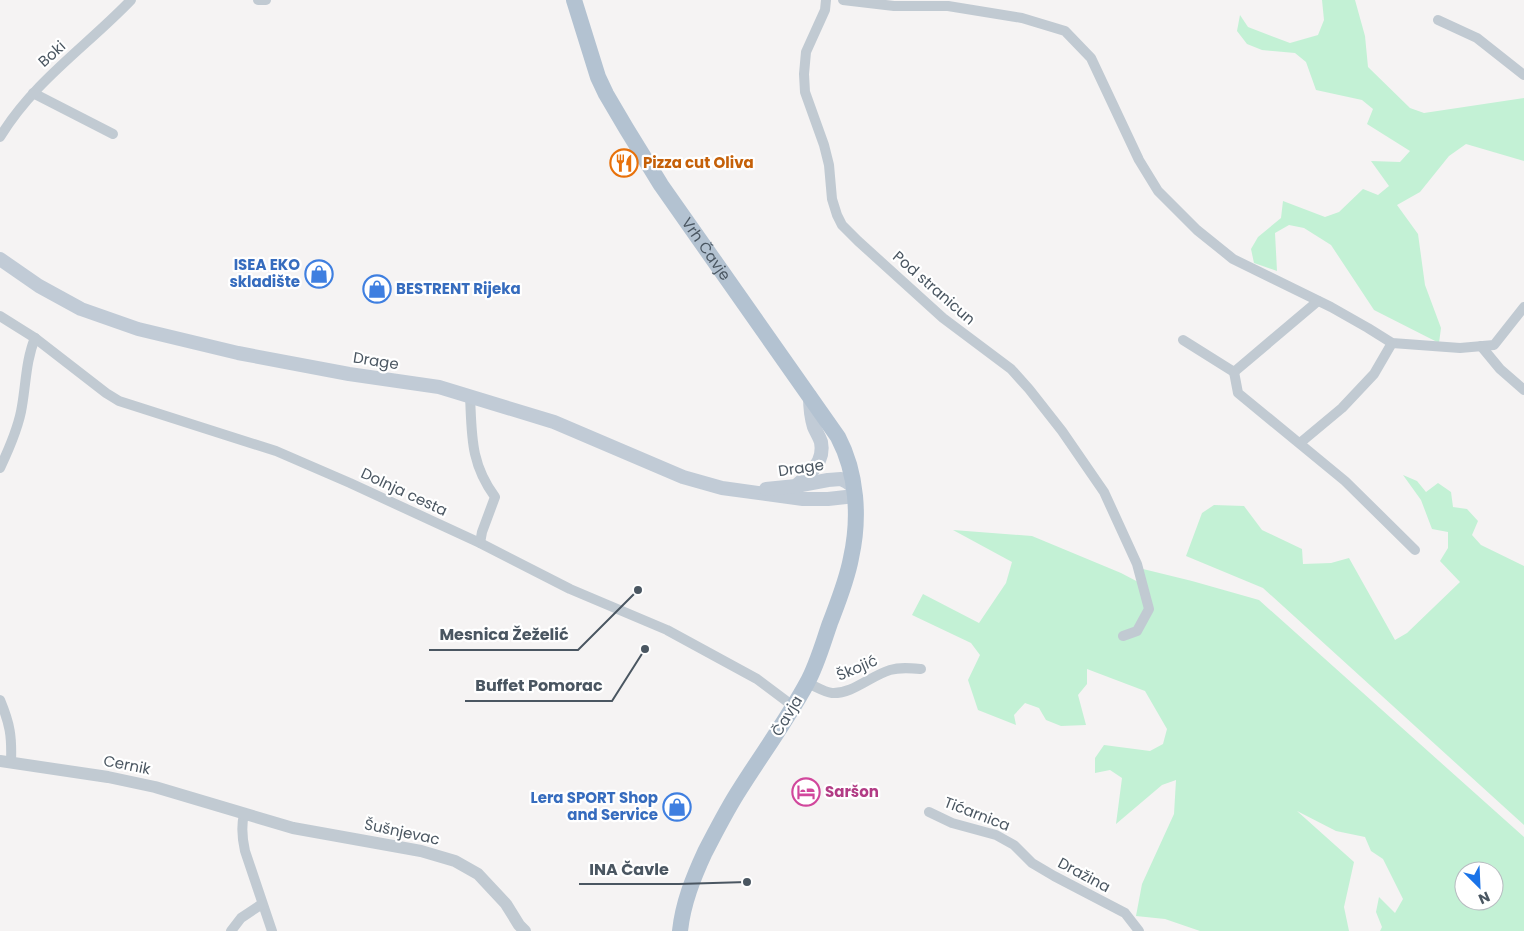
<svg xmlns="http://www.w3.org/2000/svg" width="1524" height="931" viewBox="0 0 1524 931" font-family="Poppins,sans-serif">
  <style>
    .green { fill: #c3f1d5; fill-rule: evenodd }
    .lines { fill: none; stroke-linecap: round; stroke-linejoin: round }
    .minor { stroke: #c1cad2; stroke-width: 10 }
    .tertiary { stroke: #c1cad2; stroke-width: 12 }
    .secondary { stroke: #c1cbd6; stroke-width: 14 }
    .primary { stroke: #b3c2d1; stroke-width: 16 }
    .labels { text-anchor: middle; stroke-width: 4.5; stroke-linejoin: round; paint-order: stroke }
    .street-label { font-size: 15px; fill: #4a5661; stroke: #fff }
    .food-label { font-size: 15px; font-weight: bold; fill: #c56008; stroke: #fff; text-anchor: start }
    .shop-label { font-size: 15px; font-weight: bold; fill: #366cbe; stroke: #fff; text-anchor: end }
    .hotel-label { font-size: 15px; font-weight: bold; fill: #b23c85; stroke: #fff; text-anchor: start }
    .leader { fill: none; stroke: #4a5661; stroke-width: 2 }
    .callout-dot { fill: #4a5661; stroke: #fff; stroke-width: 2 }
    .callout-label { font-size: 16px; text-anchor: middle; font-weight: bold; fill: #4a5661; stroke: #fff; stroke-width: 4.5; stroke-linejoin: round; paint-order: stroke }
  </style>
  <rect width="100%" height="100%" fill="#f5f3f3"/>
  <g class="green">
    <polygon points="1322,0 1355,0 1365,36 1368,67 1410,108 1424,113 1524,98 1524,161 1466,144 1449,156 1420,192 1397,205 1418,234 1425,285 1441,328 1439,343 1374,310 1331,245 1304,228 1289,225 1275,233 1277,271 1254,263 1251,249 1258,237 1281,218 1283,201 1325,217 1339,212 1363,189 1378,195 1389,186 1371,161 1400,162 1410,151 1367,124 1373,109 1362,100 1316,90 1306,62 1295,53 1262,50 1247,44 1237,31 1240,15 1248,27 1290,43 1318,35 1324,20"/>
    <polygon points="1403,475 1417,481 1426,492 1438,483 1451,492 1453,507 1467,509 1478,521 1472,535 1481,545 1524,566 1524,825 1263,588 1186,556 1202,513 1214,505 1244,506 1262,530 1302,549 1303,564 1331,563 1349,558 1395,640 1407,633 1460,582 1440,561 1448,548 1448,532 1432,529 1421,500"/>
    <path d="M953,530l79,6 89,37 21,11 1,-15 49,12 67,19 265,237v94h-144l2,-4 -6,-15 3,-15 16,16 8,-14 -20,-40 -12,-8 -6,-14 -29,-6 -39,-20 57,51 -10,45 5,24h-149l-35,-12 -29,-3 6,-32 32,-70 2,-34 -14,5 -46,39 6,-46 -12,-8 -15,3v-15l9,-13 46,6 13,-7 4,-15 -22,-38 -58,-22v15l-9,11 8,30 -25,1 -15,-6 -7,-12 -14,-5 -11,12 2,10 -38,-15 -10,-30 12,-25 -9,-12 -59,-28 11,-21 56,29 27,-40 6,-21zM1464,871h30v30h-30z"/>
  </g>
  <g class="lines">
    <g class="minor">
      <polyline points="258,0 266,0"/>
      <polyline points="826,0 825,10 806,52 804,74 805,92 824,145 829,165 832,199 837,215 842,225 858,241 943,318 1011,369 1029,389 1062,431 1104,492 1137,564 1149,609 1137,631 1123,636"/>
      <polyline points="843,0 894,6 948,6 1022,18 1065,31 1091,58 1139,160 1158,191 1197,230 1233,259 1331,307 1368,328 1392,343 1460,348 1494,345 1524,307"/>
      <polyline points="1438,20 1477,38 1524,75"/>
      <polyline points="33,93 113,134"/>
      <path d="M0,137c34,-56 87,-91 131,-137"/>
      <polyline points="0,316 35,338 106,393 119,401 276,451 350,483 480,543 570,589 667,630 757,679 793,706"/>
      <polyline points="1183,340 1234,372 1318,301"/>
      <polyline points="1481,346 1500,369 1524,390"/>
      <polyline points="1234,372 1238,393 1345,481 1415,550"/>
      <path d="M470,396c2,39 0,67 25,101l-13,35 -2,11"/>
      <polyline points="1300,443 1342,408 1374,374 1392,343"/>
      <path d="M0,468c9,-19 19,-41 22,-62 4,-23 4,-46 13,-68"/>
      <path d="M807,683c8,3 17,9 25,10 21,1 38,-17 58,-23 10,-3 20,-2 31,-1"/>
      <path d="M0,700c10,24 12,36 11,62"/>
      <polyline points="929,812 952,823 996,835 1014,845 1032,863 1054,876 1125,913 1139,931"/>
      <path d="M244,814c-3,13 -2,24 1,37l27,80"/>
      <polyline points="231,931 241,918 262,904"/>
    </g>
    <polyline class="tertiary" points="0,761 108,777 155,787 293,828 421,851 455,861 478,874 506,904 519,925 525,931"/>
    <g class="secondary">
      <polyline points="0,259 39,286 81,309 138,329 238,353 349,374 439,387 554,422 683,477 722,488 803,499 828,499 855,496"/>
      <path d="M798,484c13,-11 27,-23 23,-42 -2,-6 -5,-10 -7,-15 -3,-10 -4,-20 -4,-31"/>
      <polyline points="766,489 796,486 828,480 841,479 847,482 854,487"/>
    </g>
    <path class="primary" id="s1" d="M574,0l24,77 8,17 20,34 35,57 177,252c19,36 22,81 13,121 -4,22 -13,44 -21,65 -7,20 -13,42 -23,60 -20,37 -45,71 -67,106 -13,20 -24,42 -35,63 -12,26 -22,51 -25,79"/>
  </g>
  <defs>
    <g id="restaurant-ring" transform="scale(1.4375)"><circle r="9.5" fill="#fff" stroke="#e8710a" stroke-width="1.5"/><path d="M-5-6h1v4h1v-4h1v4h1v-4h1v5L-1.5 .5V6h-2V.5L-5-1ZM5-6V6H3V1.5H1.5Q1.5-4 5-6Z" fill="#e8710a"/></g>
    <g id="shop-ring" transform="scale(1.4375)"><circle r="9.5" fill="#fff" stroke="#3f7fe0" stroke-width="1.5"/><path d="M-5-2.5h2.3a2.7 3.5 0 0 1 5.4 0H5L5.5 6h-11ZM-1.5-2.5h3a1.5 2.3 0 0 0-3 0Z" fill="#3f7fe0"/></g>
    <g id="hotel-ring" transform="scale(1.4375)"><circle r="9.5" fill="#fff" stroke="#d1479c" stroke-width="1.5"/><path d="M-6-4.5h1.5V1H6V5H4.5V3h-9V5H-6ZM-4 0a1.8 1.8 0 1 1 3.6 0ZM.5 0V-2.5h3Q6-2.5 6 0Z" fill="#d1479c"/></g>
  </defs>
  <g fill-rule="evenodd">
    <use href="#restaurant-ring" x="624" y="163"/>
    <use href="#shop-ring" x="319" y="274"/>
    <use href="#shop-ring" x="377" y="289"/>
    <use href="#hotel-ring" x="806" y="792"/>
    <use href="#shop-ring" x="677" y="807"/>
  </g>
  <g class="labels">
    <g class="street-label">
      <text transform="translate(52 54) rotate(-42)" y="5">Boki</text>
      <text dy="5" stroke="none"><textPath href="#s1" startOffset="284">Vrh Čavje</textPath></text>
      <text transform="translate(934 288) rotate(41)" y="5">Pod stranicun</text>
      <text transform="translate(376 361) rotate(9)" y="5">Drage</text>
      <text transform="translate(801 468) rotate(-8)" y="5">Drage</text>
      <text transform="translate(404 492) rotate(25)" y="5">Dolnja cesta</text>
      <text transform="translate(857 668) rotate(-23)" y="5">Škojić</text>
      <text transform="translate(787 716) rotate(-59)" y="5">Čavja</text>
      <text transform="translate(127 765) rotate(11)" y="5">Cernik</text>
      <text transform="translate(977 814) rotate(21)" y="5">Tićarnica</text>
      <text transform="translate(402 832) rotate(12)" y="5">Šušnjevac</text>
      <text transform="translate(1084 875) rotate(28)" y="5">Dražina</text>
    </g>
    <g class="food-label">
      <text x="643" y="168">Pizza cut Oliva</text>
    </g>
    <g class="shop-label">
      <text x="300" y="270">ISEA EKO<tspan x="300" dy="17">skladište</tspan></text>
      <text x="396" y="294" text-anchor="start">BESTRENT Rijeka</text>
      <text x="658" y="803">Lera SPORT Shop<tspan x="658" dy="17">and Service</tspan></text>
    </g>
    <g class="hotel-label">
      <text x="825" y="797">Saršon</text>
    </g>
  </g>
  <path class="leader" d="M638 590L578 650H429M645 649L612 701H465M747 882L679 884H579"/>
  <g class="callout-dot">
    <circle cx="638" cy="590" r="5"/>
    <circle cx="645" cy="649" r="5"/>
    <circle cx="747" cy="882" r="5"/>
  </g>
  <g class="callout-label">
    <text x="504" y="640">Mesnica Žeželić</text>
    <text x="539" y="691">Buffet Pomorac</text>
    <text x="629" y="875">INA Čavle</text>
  </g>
  <g transform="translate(1479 886) rotate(156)"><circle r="24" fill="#ffffff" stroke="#b7bbc0"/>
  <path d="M0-4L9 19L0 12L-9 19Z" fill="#1a73e8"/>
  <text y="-8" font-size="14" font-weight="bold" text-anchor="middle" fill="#4a5661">N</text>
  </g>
</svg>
